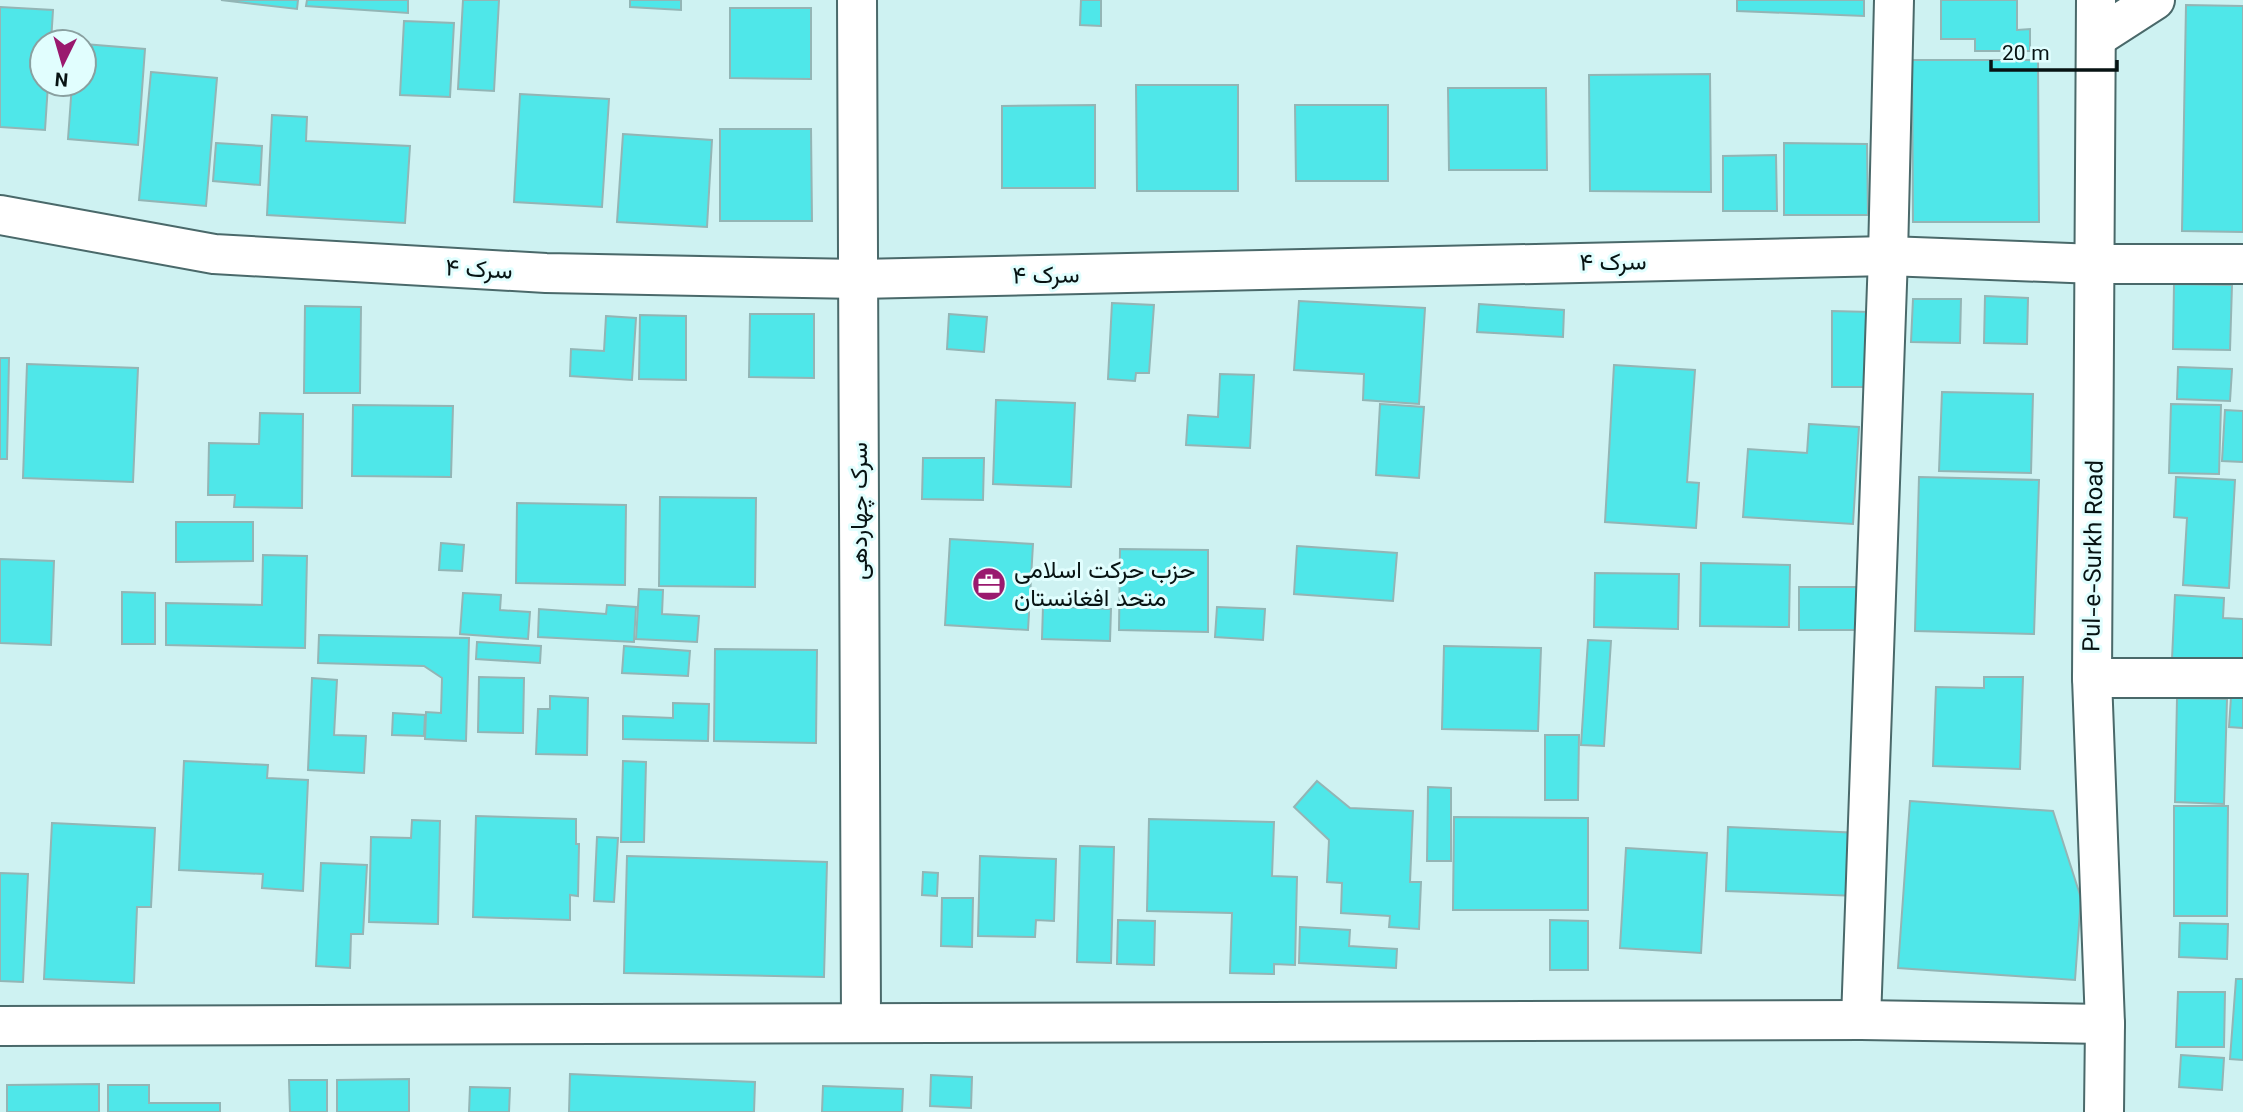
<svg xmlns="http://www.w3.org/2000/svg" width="2243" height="1112" viewBox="0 0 2243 1112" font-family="Georgia,Vazirmatn,serif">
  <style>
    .building { fill: #4fe7e9; stroke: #93b5b5; stroke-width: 2 }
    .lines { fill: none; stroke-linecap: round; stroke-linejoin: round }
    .street-casing { stroke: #4a696a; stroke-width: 42 }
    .secondary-casing { stroke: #4a696a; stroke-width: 42 }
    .street { stroke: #fff; stroke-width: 38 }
    .secondary { stroke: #fff; stroke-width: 38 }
    .labels { text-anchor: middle; stroke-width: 6; stroke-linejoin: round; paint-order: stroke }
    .street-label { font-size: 24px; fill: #071313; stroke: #e1fefe }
    .poi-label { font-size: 24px; fill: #071313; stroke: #e1fefe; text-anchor: start }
  </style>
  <rect width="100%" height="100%" fill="#cef2f2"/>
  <g class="building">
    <polygon points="221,0 298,0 297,9"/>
    <polygon points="307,0 408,0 408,13 306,6"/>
    <polygon points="463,0 499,0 494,91 458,89"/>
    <polygon points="630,0 681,0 681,10 630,7"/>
    <polygon points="1081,0 1101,0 1101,26 1080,25"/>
    <polygon points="1737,0 1864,0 1864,16 1737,11"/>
    <polygon points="1941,0 2017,0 2017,30 2030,29 2030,51 1975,51 1975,39 1941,39"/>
    <polygon points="2186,5 2243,6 2243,232 2182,231"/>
    <polygon points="0,7 53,10 51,42 42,42 42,84 48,84 45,130 0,127"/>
    <polygon points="730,8 811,8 811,79 730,78"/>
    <polygon points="404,21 454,23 450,97 400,95"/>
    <polygon points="84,44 145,49 138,145 68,139 72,84 84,84"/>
    <polygon points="1912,60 2038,60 2039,222 1913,222"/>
    <polygon points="151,72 217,78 206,206 139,200"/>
    <polygon points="1710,74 1711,192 1590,191 1589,75"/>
    <polygon points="1136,85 1238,85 1238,191 1137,191"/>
    <polygon points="1448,88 1546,88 1547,170 1449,170"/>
    <polygon points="520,94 609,99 602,207 514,202"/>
    <polygon points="1095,105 1095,188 1002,188 1002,106"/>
    <polygon points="1295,105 1388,105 1388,181 1296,181"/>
    <polygon points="272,115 307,117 306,141 410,146 405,223 267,215"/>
    <polygon points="720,129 811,129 812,221 720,221"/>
    <polygon points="623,134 712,140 707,227 617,222"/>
    <polygon points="216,143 262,146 260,185 213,181"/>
    <polygon points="1784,143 1867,144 1868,215 1784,215"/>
    <polygon points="1776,155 1777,211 1723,211 1723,156"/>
    <polygon points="2174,284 2232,285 2230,350 2173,349"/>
    <polygon points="1985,296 2028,298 2027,344 1984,343"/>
    <polygon points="1913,299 1961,299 1960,343 1911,342"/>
    <polygon points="1299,301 1425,308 1419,404 1363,400 1364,374 1294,370"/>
    <polygon points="1112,303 1154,305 1149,373 1136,373 1135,381 1108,379"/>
    <polygon points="1479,304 1564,310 1563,337 1477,332"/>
    <polygon points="305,306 361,307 360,393 304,393"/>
    <polygon points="1832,311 1870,312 1869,387 1832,387"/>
    <polygon points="750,314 814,314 814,378 749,377"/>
    <polygon points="949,314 987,317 984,352 947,349"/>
    <polygon points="640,315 686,316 686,380 639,379"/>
    <polygon points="606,316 636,318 632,380 570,376 571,349 604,351"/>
    <polygon points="0,358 9,358 7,459 0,459"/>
    <polygon points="27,364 138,368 133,482 23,478"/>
    <polygon points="1614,365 1695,370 1687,482 1699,483 1696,528 1605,522"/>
    <polygon points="2178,367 2232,369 2230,401 2177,399"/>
    <polygon points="1220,374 1254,375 1250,448 1186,445 1188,415 1218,417"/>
    <polygon points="1942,392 2033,394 2031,473 1939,471"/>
    <polygon points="996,400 1075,403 1071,487 993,484"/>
    <polygon points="1380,404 1424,407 1419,478 1376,475"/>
    <polygon points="2171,404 2221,405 2219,474 2169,473"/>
    <polygon points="353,405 453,406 451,477 352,476"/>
    <polygon points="2225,410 2243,411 2243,462 2222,461"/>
    <polygon points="260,413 303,414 302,508 234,507 235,495 208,495 209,443 259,444"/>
    <polygon points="1809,424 1859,427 1853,524 1743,517 1748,449 1807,453"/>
    <polygon points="923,458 984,458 983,500 922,499"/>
    <polygon points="1919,477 2039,480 2034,634 1915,631"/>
    <polygon points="2176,477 2235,480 2229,588 2183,585 2187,518 2174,517"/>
    <polygon points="660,497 756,498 755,587 659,586"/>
    <polygon points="517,503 626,505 625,585 516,583"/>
    <polygon points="176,522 253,522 253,561 176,562"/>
    <polygon points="950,539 1033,544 1028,630 945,625"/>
    <polygon points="441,543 464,545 462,571 439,570"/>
    <polygon points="1297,546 1397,553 1393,601 1294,594"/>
    <polygon points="1120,549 1208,550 1208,632 1119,630"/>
    <polygon points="263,555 307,556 305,648 166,645 166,603 262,605"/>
    <polygon points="0,559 54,561 51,645 0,643"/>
    <polygon points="1701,563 1790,565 1789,627 1700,626"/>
    <polygon points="1595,573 1679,574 1678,629 1594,627"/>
    <rect x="1799" y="587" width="61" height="43"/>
    <polygon points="639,589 663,590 662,614 699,616 697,642 636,639"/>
    <polygon points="122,592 155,593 155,644 122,644"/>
    <polygon points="463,593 501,595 500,610 530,612 528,639 460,634"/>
    <polygon points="2175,595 2224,598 2223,618 2243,619 2243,663 2172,659"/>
    <polygon points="607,605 636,607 634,642 538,637 539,609 606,614"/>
    <polygon points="1043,606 1111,609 1110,641 1042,639"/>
    <polygon points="1217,607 1265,609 1263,640 1215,637"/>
    <polygon points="319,635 469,638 466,741 425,739 426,712 441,713 442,678 424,666 318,663"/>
    <polygon points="1588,640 1611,641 1604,746 1581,745"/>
    <polygon points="477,642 541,646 540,663 476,659"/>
    <polygon points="624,646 690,651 688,676 622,673"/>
    <polygon points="1444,646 1541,648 1538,731 1442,729"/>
    <polygon points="715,649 817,650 816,743 714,741"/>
    <polygon points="479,677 524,678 523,733 478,732"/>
    <polygon points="1984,677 2023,677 2020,769 1933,766 1936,687 1984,688"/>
    <polygon points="312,678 337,680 334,735 366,736 364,773 308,770"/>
    <polygon points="550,696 588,698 587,755 536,754 538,709 550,709"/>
    <polygon points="2231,697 2243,698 2243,728 2229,727"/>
    <polygon points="2177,698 2227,699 2224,804 2175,802"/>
    <polygon points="673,703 709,704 708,741 623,739 623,716 673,718"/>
    <polygon points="393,713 425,715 424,736 392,735"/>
    <polygon points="1545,735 1579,735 1578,800 1545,800"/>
    <polygon points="184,761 268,765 267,778 308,780 303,891 262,888 263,874 179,870"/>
    <polygon points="623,761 646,762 644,842 621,842"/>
    <polygon points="1317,781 1350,808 1413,811 1410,882 1421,882 1419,929 1389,927 1390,916 1341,913 1342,883 1327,882 1329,840 1294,807"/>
    <polygon points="1428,787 1451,788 1451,861 1427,861"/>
    <polygon points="1910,801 2053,811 2081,898 2075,980 1898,968"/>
    <polygon points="2174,806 2228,806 2227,916 2174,916"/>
    <polygon points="476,816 576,819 576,844 579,844 578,896 570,895 570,920 473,917"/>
    <polygon points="1454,817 1588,818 1588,910 1453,910"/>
    <polygon points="1149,819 1274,822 1272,876 1297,877 1295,965 1274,964 1274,974 1230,973 1232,913 1147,911"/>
    <polygon points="412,820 440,821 438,924 369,922 371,837 411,838"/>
    <polygon points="52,823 155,828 151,907 137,907 134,983 44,979"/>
    <polygon points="1728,827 1861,833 1858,896 1726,891"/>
    <polygon points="597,837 618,838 614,902 594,901"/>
    <polygon points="1080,846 1114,847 1111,963 1077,962"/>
    <polygon points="1626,848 1707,853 1701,953 1620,948"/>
    <polygon points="627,856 827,862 824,977 624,973"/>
    <polygon points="980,856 1056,859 1054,921 1036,920 1035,937 978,936"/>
    <polygon points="321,863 367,865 363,934 351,934 350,968 316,966"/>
    <polygon points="923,872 938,873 937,896 922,895"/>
    <polygon points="0,873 28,874 23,982 0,981"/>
    <polygon points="942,898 973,898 972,947 941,946"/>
    <polygon points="1118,920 1155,921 1154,965 1117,964"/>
    <polygon points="1550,920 1588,921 1588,970 1550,970"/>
    <polygon points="2180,923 2228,924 2227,959 2179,957"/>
    <polygon points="1300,927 1350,930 1349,946 1397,949 1396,968 1299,963"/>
    <polygon points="2236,979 2243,979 2243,1060 2230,1059"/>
    <polygon points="2178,992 2225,992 2224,1047 2176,1047"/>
    <polygon points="2181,1055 2224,1058 2222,1090 2179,1087"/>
    <polygon points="570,1074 755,1082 754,1112 569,1112"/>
    <polygon points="931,1075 972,1077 971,1108 930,1106"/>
    <polygon points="409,1079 409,1112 337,1112 337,1080"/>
    <polygon points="289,1080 327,1080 327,1112 290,1112"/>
    <polygon points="99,1084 99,1112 7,1112 7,1085"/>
    <polygon points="108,1085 149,1085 149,1103 220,1103 220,1112 108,1112"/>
    <polygon points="823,1086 903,1089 902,1112 822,1112"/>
    <polygon points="470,1087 510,1088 509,1112 469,1112"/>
  </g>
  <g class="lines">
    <g class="street-casing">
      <g id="street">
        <polyline points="857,0 861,1022"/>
        <polyline points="2096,38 2155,0"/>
        <polyline points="0,215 214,254 546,273 859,279 1888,256 2096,264 2243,264"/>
        <polyline points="2092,678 2243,678"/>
        <polyline points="1861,1020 1888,256 1894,0"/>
        <polyline points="0,1026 1861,1020 2105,1024"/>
      </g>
    </g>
    <g class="secondary-casing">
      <polyline id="secondary" points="2096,0 2092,678 2105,1024 2104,1112"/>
    </g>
    <use href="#street" class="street"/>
    <use href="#secondary" class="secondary"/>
  </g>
  <defs>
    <g id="office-disc" transform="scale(1.75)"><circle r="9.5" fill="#9a196e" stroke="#e1fefe"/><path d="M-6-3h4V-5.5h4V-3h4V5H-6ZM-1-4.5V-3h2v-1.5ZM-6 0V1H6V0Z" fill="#fff"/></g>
  </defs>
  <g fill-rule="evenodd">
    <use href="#office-disc" x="989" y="584"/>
  </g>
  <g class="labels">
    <g class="street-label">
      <text transform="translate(1613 262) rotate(-1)" y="8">سرک ۴</text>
      <text transform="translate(479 269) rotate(3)" y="8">سرک ۴</text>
      <text transform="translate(1046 275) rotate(-1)" y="8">سرک ۴</text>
      <text transform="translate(859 511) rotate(-90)" y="8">سرک چهاردهی</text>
      <text transform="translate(2093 556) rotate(-89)" y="8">Pul-e-Surkh Road</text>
    </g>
    <g class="poi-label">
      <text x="1014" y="578">حزب حرکت اسلامی<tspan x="1014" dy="28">متحد افغانستان</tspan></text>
    </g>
  </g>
  <g transform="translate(63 63) rotate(185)"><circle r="33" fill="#e1fefe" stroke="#8aa0a0" stroke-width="2"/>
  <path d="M0-5L12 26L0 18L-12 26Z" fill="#9a196e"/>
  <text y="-10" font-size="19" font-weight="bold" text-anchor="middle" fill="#071313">N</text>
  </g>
  <path d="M1991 60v10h126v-10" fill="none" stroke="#071313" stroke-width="3.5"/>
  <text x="2002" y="60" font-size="21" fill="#071313" stroke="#e1fefe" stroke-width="5" paint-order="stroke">20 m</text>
</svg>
